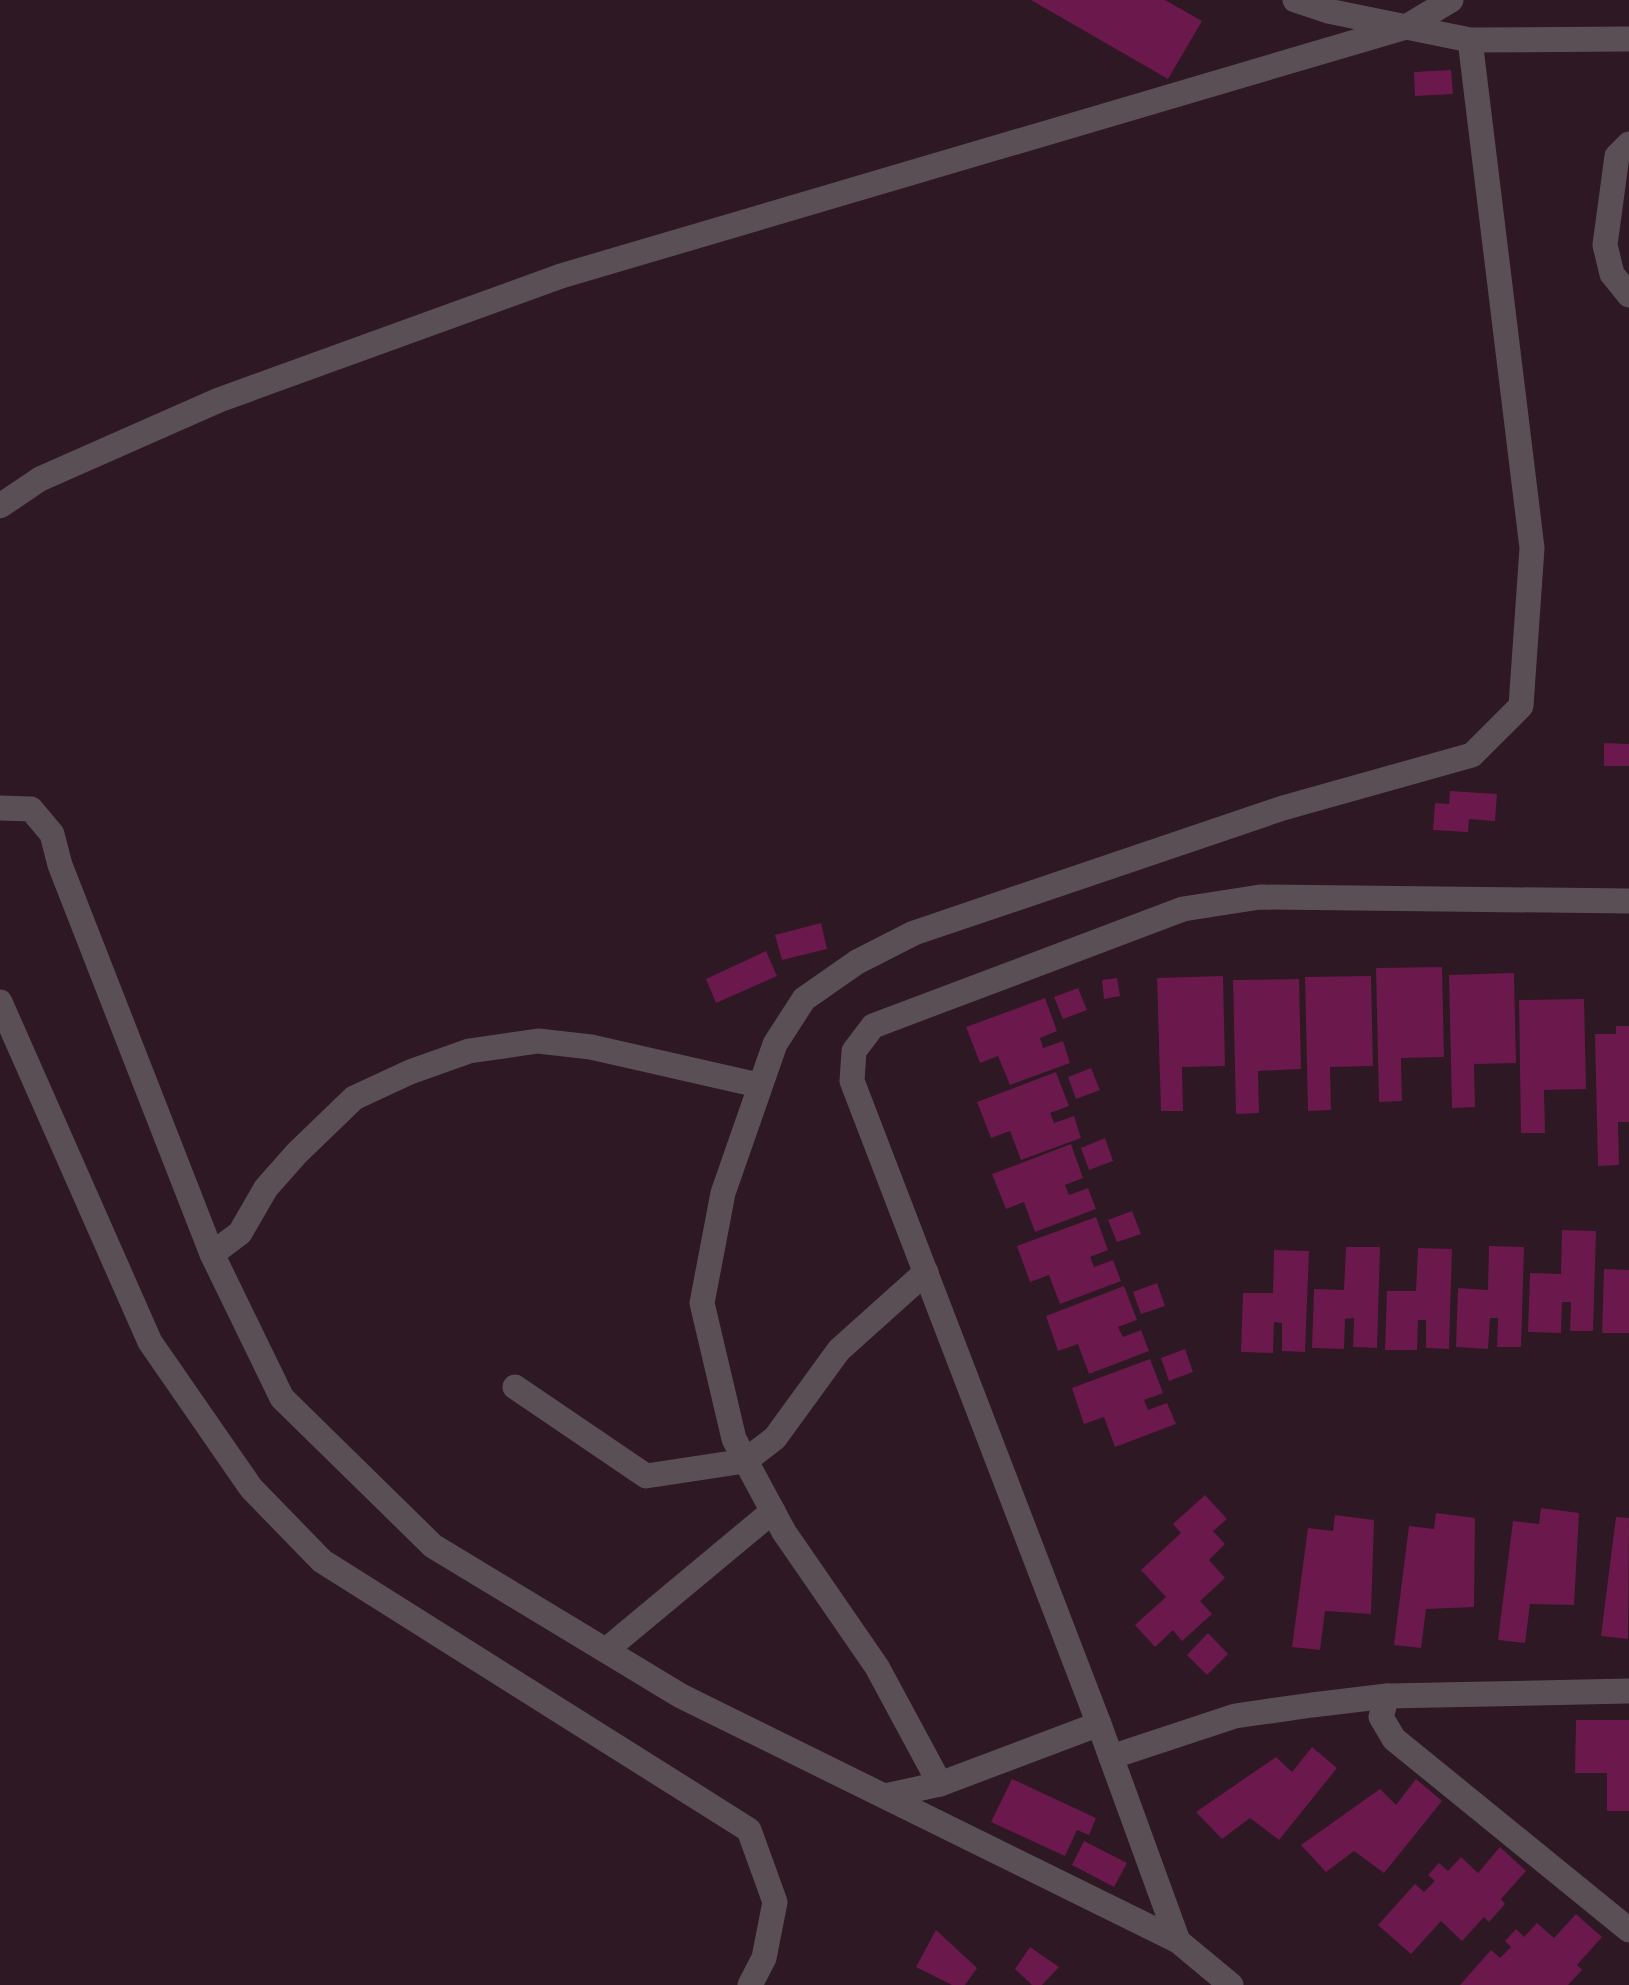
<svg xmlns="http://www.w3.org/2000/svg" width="1629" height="1985" viewBox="0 0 1629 1985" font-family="Helvetica,sans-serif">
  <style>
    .building { fill: #6b184c }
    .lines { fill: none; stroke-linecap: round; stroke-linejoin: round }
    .street { stroke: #5a4f54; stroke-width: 25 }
  </style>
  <rect width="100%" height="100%" fill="#2d1823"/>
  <g class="building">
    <polygon points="1031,0 1165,0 1202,21 1168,79"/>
    <polygon points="1451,70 1453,94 1415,96 1414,72"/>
    <polygon points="1604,743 1629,744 1629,766 1604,766"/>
    <polygon points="1450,791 1497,794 1495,821 1469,819 1468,832 1433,830 1435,803 1449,804"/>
    <polygon points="821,923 827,949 782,960 775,935"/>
    <polygon points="766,951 777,976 716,1003 706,979"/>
    <polygon points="1442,967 1444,1057 1401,1058 1402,1101 1379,1102 1376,968"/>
    <polygon points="1514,973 1516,1063 1474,1064 1475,1107 1452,1108 1449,975"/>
    <polygon points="1223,976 1225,1066 1182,1067 1183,1111 1161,1111 1157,978"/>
    <polygon points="1371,976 1373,1066 1330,1067 1331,1110 1308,1111 1305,977"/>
    <polygon points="1117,978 1120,996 1104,999 1102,980"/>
    <polygon points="1299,979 1301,1069 1258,1071 1259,1113 1236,1114 1233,980"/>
    <polygon points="1078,988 1087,1010 1063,1019 1054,997"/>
    <polygon points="1045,998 1057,1031 1040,1038 1043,1048 1063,1041 1070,1063 1010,1085 998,1056 980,1063 966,1027"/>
    <polygon points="1584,999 1586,1089 1544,1090 1545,1133 1521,1133 1519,1000"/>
    <polygon points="1616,1026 1629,1026 1629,1122 1618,1122 1619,1165 1598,1166 1595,1034 1616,1034"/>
    <polygon points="1091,1068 1100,1090 1076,1099 1068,1077"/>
    <polygon points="1056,1072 1069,1106 1050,1113 1054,1123 1074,1116 1081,1138 1021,1160 1010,1131 991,1138 977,1102"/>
    <polygon points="1105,1138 1113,1161 1089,1170 1081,1148"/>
    <polygon points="1071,1144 1083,1178 1065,1185 1069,1195 1088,1188 1096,1209 1035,1232 1024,1202 1006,1209 992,1174"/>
    <polygon points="1132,1211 1141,1234 1117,1242 1108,1220"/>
    <polygon points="1096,1217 1108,1250 1090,1257 1094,1267 1113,1260 1121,1281 1060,1304 1049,1275 1030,1282 1017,1246"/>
    <polygon points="1562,1230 1596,1231 1593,1331 1570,1331 1571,1302 1562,1302 1561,1333 1528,1332 1530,1273 1561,1274"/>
    <polygon points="1489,1246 1524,1247 1521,1347 1497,1347 1498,1318 1490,1318 1488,1349 1456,1347 1458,1288 1488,1290"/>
    <polygon points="1346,1247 1380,1247 1377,1348 1353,1347 1354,1318 1345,1319 1344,1349 1312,1348 1314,1289 1344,1290"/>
    <polygon points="1418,1248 1452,1249 1449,1349 1426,1348 1426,1320 1418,1320 1417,1350 1385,1350 1387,1291 1416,1291"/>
    <polygon points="1274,1250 1309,1251 1305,1352 1282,1351 1282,1323 1274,1322 1273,1353 1241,1352 1243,1293 1273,1293"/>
    <polygon points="1604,1269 1629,1270 1629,1333 1602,1333"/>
    <polygon points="1157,1283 1165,1306 1141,1314 1133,1292"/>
    <polygon points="1124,1286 1137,1320 1118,1327 1123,1337 1141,1330 1149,1351 1089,1374 1078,1344 1058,1351 1046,1316"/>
    <polygon points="1185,1349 1193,1372 1169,1381 1161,1358"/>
    <polygon points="1150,1359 1163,1393 1144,1400 1148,1410 1167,1403 1176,1424 1115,1447 1104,1417 1084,1424 1072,1388"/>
    <polygon points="1205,1495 1227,1519 1213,1531 1225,1544 1209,1560 1225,1578 1200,1601 1212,1614 1182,1641 1173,1630 1155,1647 1135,1625 1166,1597 1141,1570 1181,1533 1173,1524"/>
    <polygon points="1541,1508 1579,1513 1574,1605 1530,1604 1525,1643 1498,1640 1513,1521 1539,1524"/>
    <polygon points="1436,1513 1475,1518 1474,1607 1426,1609 1421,1648 1394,1645 1409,1526 1434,1529"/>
    <polygon points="1335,1515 1374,1520 1371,1614 1325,1611 1320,1650 1292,1647 1308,1528 1333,1531"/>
    <polygon points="1616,1517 1629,1518 1628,1639 1601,1636"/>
    <polygon points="1208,1633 1228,1654 1207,1675 1187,1655"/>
    <polygon points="1576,1720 1629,1720 1629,1811 1607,1811 1607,1773 1575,1773"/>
    <polygon points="1312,1747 1337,1768 1279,1840 1250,1818 1222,1839 1196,1812 1276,1757 1292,1772"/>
    <polygon points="1012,1779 1096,1818 1089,1835 1077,1830 1065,1856 991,1822"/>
    <polygon points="1416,1779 1442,1801 1384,1873 1354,1851 1326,1872 1301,1845 1380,1789 1396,1805"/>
    <polygon points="1084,1841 1127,1863 1114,1887 1072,1865"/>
    <polygon points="1500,1847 1526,1871 1501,1899 1505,1904 1489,1922 1484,1917 1462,1941 1441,1921 1411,1954 1378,1925 1415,1884 1424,1892 1435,1881 1428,1875 1439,1863 1448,1871 1461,1857 1478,1873"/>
    <polygon points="1576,1914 1602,1937 1577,1965 1582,1970 1568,1985 1460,1985 1491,1950 1500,1958 1511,1947 1505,1941 1516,1929 1524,1937 1537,1923 1554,1938"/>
    <polygon points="936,1930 977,1968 965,1985 952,1985 916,1967"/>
    <polygon points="1030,1947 1059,1967 1042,1985 1032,1985 1015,1969"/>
  </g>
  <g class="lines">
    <g class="street">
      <polyline points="1295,0 1328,11 1470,40 1629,39"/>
      <polyline points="1629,144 1617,156 1605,245 1612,274 1629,295"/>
      <polyline points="0,506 40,479 219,400 561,276 1406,27 1451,0"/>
      <polyline points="0,808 31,809 52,834 60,865 212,1254 282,1398 433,1546 681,1696 1178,1941"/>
      <polyline points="0,1002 150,1342 251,1488 322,1561 749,1830 775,1902 764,1958 750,1985"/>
      <polyline points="212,1254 240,1233 266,1188 297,1153 354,1098 410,1072 469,1051 538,1041 591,1047 758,1085"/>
      <polyline points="515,1387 646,1476 745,1461 775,1438 839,1350 926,1272"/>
      <polyline points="606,1650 773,1511"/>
      <polyline points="1387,1696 1381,1717 1394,1739 1629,1930"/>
      <polyline points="1111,1757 1235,1716 1312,1705 1387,1696 1629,1691"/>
      <polyline points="940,1784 877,1667 784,1532 734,1439 702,1303 723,1193 775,1044 804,999 857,962 914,933 1283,808 1472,755 1521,706 1532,548 1470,40"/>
      <polyline points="885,1796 940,1784 1099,1724"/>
      <polyline points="1231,1985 1178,1941 1099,1724 852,1081 854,1051 873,1026 1183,909 1260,897 1629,901"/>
    </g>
  </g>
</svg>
